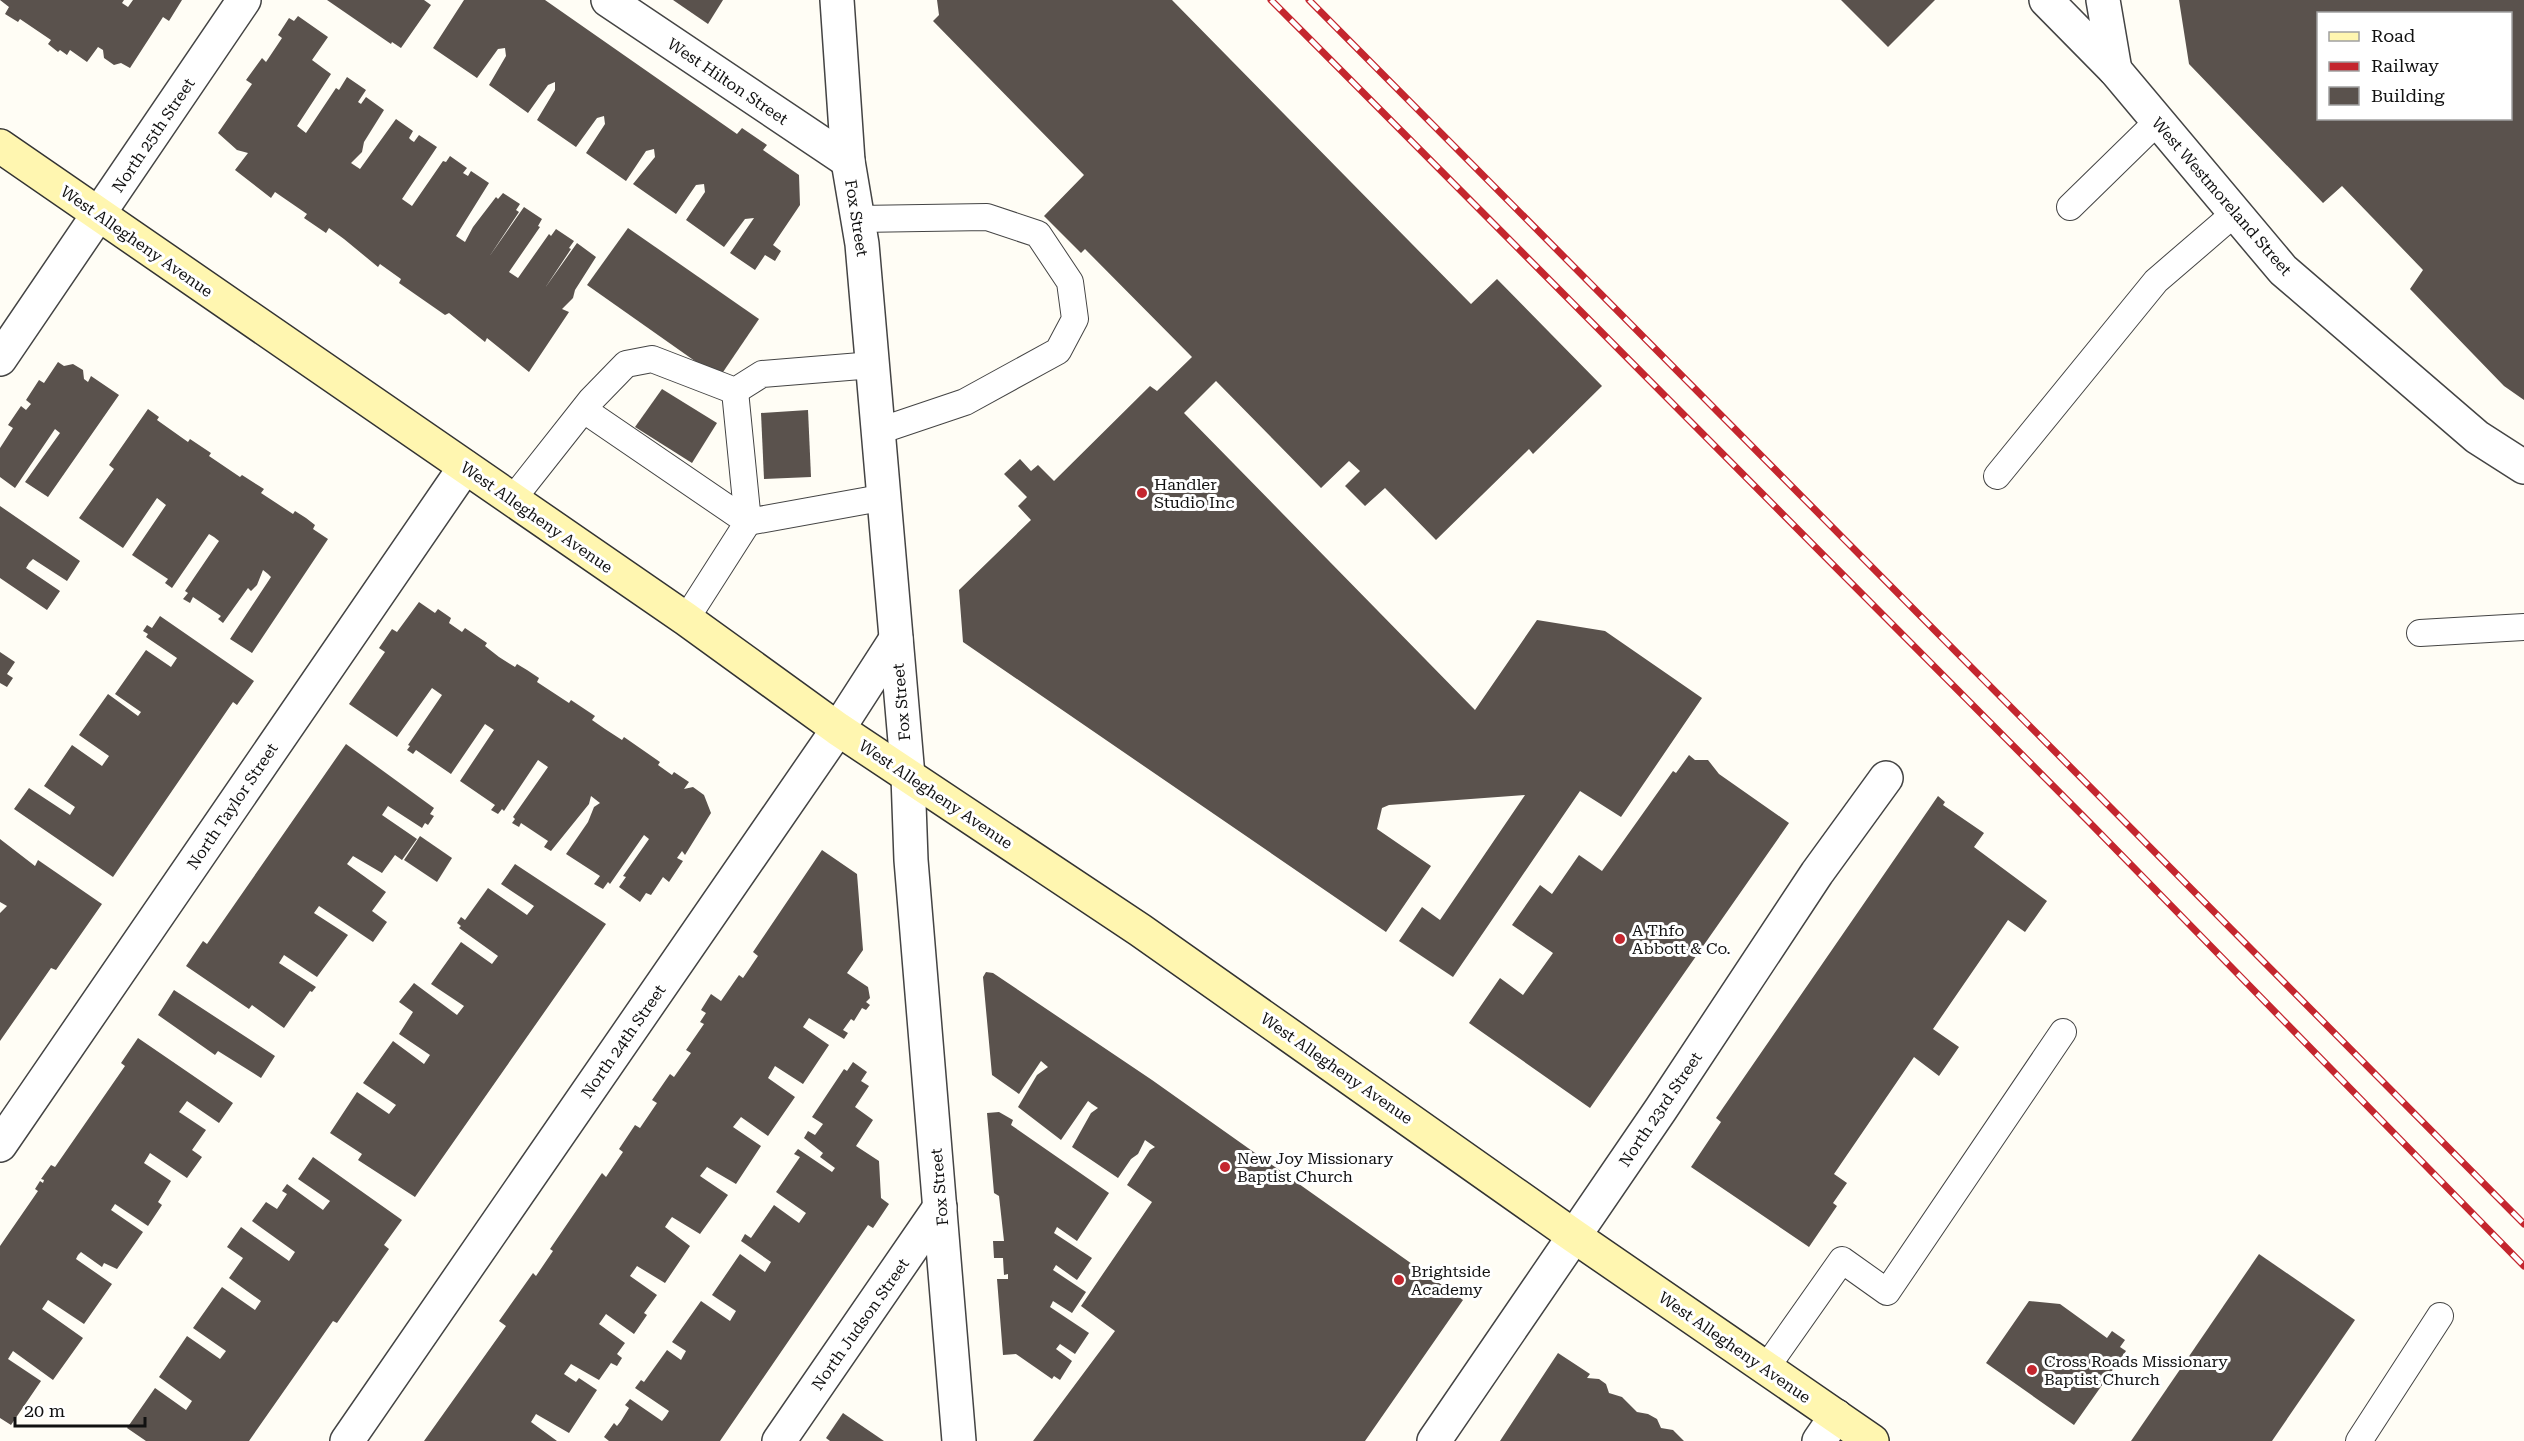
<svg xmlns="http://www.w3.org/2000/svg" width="2524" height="1441" viewBox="0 0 2524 1441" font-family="'Roboto Serif',serif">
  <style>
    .building { fill: #5a524d; fill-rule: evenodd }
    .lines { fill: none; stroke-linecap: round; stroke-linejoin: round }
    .service-casing { stroke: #444; stroke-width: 28 }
    .minor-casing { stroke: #444; stroke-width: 36 }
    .tertiary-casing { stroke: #444; stroke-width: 36 }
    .secondary-casing { stroke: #333; stroke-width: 36 }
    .service { stroke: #fff; stroke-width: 26 }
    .minor { stroke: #fff; stroke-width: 33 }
    .tertiary { stroke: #fff; stroke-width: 33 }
    .secondary { stroke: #fff6b0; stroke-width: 33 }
    .rail-casing { stroke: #c4262e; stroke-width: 7 }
    .rail { stroke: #fff; stroke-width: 4.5; stroke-dasharray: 14; stroke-linecap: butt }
    .poi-dot { fill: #c4262e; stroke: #fff; stroke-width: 2 }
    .labels { text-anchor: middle; stroke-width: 6; stroke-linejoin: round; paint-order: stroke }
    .street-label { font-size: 16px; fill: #111; stroke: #fff }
    .poi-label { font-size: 16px; fill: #111; stroke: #fff; text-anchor: start }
  </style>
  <rect width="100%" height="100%" fill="#fffdf5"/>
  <g class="building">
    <polygon points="0,0 124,0 122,3 128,7 133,0 182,0 169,21 163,17 130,68 121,63 114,65 104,58 103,50 98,47 87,62 70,50 67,55 60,50 58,52 48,44 51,40 20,19 18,22 5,14 9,7"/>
    <polygon points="327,0 424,0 431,5 401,48 392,42 391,44"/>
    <polygon points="464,0 545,0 737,134 742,128 767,145 763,150 799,175 800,205 773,245 781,251 775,261 765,255 755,270 730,253 754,218 745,219 724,247 686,220 705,192 704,184 696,185 676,214 633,184 655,157 654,149 646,151 626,181 586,153 605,124 604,116 597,118 576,147 537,120 555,90 555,82 548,85 528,113 489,85 506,56 505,48 498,49 477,78 433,48"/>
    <polygon points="673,0 723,0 708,24"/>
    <polygon points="937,0 1172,0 1471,304 1497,279 1602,386 1533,454 1529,449 1436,540 1385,488 1365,506 1345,486 1360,471 1349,461 1321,488 1216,381 1184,413 1475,710 1537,620 1605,631 1702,698 1621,817 1580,791 1453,977 1399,941 1422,907 1440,920 1525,795 1389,805 1382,808 1377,829 1431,866 1386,932 963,642 959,590 1031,520 1018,506 1027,497 1004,474 1020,459 1031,471 1038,465 1054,481 1150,386 1157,391 1192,357 1085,249 1081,253 1044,216 1084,175 933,21 939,15"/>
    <polygon points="1841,0 1935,0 1888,47"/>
    <path d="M2179,0h345v400l-20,-14 -94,-97 13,-19 -81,-84 -19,17 -134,-139zM2318,14h193v104h-193z"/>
    <polygon points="298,16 328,37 312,60 331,74 297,126 306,133 336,88 339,90 347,77 366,90 358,102 361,104 366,97 384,110 364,142 362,152 351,163 360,169 396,119 413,131 409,138 411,140 414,142 419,135 437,147 402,199 412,206 443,161 446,162 450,156 467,168 463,173 468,176 471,171 489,183 456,236 465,242 473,227 496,197 498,199 503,193 520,204 516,210 519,212 489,257 524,207 542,219 538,226 540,227 509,272 518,278 549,234 551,236 556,229 574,241 569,248 571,249 545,288 577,243 596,257 575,290 573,298 562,309 569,312 529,372 487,338 485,342 449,313 445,315 399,283 401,279 380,264 378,267 344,239 329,228 326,233 304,218 307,214 275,192 271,198 235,170 248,153 237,150 218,133 252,84 246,80 262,58 266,62 282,38 278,35 289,18 294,21"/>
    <polygon points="628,228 759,319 719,378 587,285"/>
    <polygon points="58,362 64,366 73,364 83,370 84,379 88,382 91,376 119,395 48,497 25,482 60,433 55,429 15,488 0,477 0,448 13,428 8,425 21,406 26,410 31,404 26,400 39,380 44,383"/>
    <polygon points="662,389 717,423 692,463 635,427"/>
    <polygon points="148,409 159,417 157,420 188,442 190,439 211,453 209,456 240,477 242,475 264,489 261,493 293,514 295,511 306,518 315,525 313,529 328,539 252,653 230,639 271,577 268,574 263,570 257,585 251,591 248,588 223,623 218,619 221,616 193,597 190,603 183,599 188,593 185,591 219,541 214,537 209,534 172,588 165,583 168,579 132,555 166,505 157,498 123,548 79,518 114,469 109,465"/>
    <polygon points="808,410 811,477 764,479 761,413"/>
    <polygon points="0,506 80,561 67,581 33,559 29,563 26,568 60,591 47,610 0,578"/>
    <polygon points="419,602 435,613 438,609 451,618 449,623 462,632 465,628 487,643 485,646 499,657 515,667 517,664 527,670 539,678 537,682 569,703 571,700 595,716 592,720 605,729 622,740 624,737 660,762 658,765 672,775 674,772 689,782 684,789 693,787 704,795 711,813 685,855 682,851 677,858 683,861 669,882 663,877 651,895 646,893 640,902 619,887 626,877 623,876 649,839 644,835 610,884 608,882 603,889 594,884 600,876 566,854 588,822 594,807 600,803 591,796 589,804 551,851 544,847 548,841 521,823 519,827 512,823 515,819 513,817 548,767 538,760 504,811 502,809 498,814 491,810 495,805 460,781 494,730 485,724 451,774 416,750 413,754 407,750 410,746 408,745 442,695 432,688 397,737 349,704 385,652 379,648 392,629 397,632"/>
    <polygon points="160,616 254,681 237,705 233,702 113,877 14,809 29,788 70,815 75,807 44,786 72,745 102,766 109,756 79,735 108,694 138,716 141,712 115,694 146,650 171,667 177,658 146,637 148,634 143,631 147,625 152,628"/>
    <polygon points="0,652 15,662 7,674 13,678 7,687 0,683"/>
    <polygon points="346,744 434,808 430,814 434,816 428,825 425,823 422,828 388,806 382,815 417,839 402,860 395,855 382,873 353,856 347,864 386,892 372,911 387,922 373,942 319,906 314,913 348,935 317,977 284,955 279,963 316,987 312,992 310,991 284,1028 252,1005 249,1009 186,966 203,941 207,944"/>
    <polygon points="1689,755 1695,760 1708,760 1719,774 1789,823 1590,1108 1469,1023 1500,978 1523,995 1553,953 1512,925 1540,885 1552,894 1579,855 1602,871 1673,771 1676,773"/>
    <polygon points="1938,796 1945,802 1943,805 1984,833 1974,847 2047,901 2025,932 2008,920 1933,1029 1959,1047 1939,1076 1914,1057 1834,1174 1847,1183 1833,1203 1837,1206 1809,1247 1691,1167 1721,1122 1716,1118"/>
    <polygon points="420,836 452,858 437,882 404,860"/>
    <polygon points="0,839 35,866 38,860 102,904 56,970 51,968 0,1041 0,913 7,906 0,902"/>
    <polygon points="822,850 857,874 863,950 847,973 868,987 870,998 866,1002 870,1005 866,1010 862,1008 854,1021 851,1019 843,1030 848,1033 844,1039 809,1018 803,1027 829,1045 803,1084 775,1066 768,1078 795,1097 768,1136 741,1117 733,1127 761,1146 736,1184 707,1167 700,1176 728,1195 700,1234 672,1217 669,1221 665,1227 690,1246 665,1283 637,1266 630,1276 657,1295 644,1313 647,1315 634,1334 606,1314 599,1324 625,1343 617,1354 622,1358 617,1366 611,1363 599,1380 571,1364 564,1374 576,1382 579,1378 597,1390 569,1433 536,1414 531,1422 557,1441 424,1441 506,1326 499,1321 533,1273 536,1276 553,1251 550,1249 602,1173 606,1177 623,1152 619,1149 635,1125 640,1128 657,1103 652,1100 670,1074 674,1077 691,1053 686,1050 704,1024 700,1022 706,1013 701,1010 711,994 721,1001 739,975 743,978 758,956 753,952"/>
    <polygon points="515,864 606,924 415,1197 358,1160 362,1154 330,1133 357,1092 389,1114 396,1105 363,1083 393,1041 424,1064 430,1055 399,1034 413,1012 399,1002 414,983 457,1015 464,1006 431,984 461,942 492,964 498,956 459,928 461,926 457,923 461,917 465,920 488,888 527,915 534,906 501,884"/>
    <polygon points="986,972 993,973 1152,1080 1463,1300 1365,1441 1033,1441 1115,1331 1081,1306 1152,1202 1127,1185 1150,1150 1155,1147 1145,1140 1138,1154 1131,1159 1118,1178 1072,1147 1091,1113 1098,1108 1092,1104 1088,1101 1061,1140 1018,1107 1037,1075 1048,1067 1041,1061 1019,1094 992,1075 983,977"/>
    <polygon points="174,990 275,1056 261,1078 218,1051 215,1055 158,1015"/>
    <polygon points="138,1038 233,1103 219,1123 187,1101 179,1112 206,1130 192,1150 202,1157 187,1178 150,1153 144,1163 171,1181 158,1202 162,1205 148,1226 115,1204 111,1210 143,1232 117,1269 104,1263 102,1267 81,1252 78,1255 76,1259 112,1284 84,1324 48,1300 42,1309 83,1338 53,1380 13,1351 8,1359 41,1381 11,1425 0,1418 0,1246 38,1191 35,1189 40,1181 43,1183 44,1180 41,1179 51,1165 55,1167 125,1066 121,1063"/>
    <polygon points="853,1062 867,1072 861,1081 869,1086 855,1107 873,1120 856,1146 879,1161 881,1198 889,1204 873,1228 868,1225 720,1441 609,1441 604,1437 614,1423 617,1426 621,1421 629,1408 625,1405 630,1399 662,1421 666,1416 669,1411 635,1388 641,1380 644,1382 667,1350 681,1360 686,1351 672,1342 701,1301 730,1321 736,1311 712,1295 740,1254 765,1272 771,1262 741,1241 745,1234 751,1238 774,1205 799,1223 806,1213 776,1192 800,1157 794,1154 798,1149 832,1172 835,1168 820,1157 823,1153 804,1138 808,1131 815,1135 823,1124 812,1117 844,1069 847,1071"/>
    <polygon points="999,1112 1013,1120 1011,1125 1109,1193 1077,1241 1057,1227 1054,1233 1092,1258 1077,1280 1056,1265 1053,1270 1086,1292 1072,1313 1053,1301 1050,1307 1089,1333 1075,1354 1060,1344 1056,1349 1072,1361 1060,1380 1054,1376 1052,1379 1016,1354 1003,1355 997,1279 1008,1279 1008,1274 1004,1275 1003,1258 994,1258 993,1241 1004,1241 999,1196 994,1193 987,1113"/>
    <polygon points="313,1157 402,1220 384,1245 389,1249 337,1323 333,1321 249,1441 146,1441 127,1428 155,1388 186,1410 192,1401 159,1377 187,1336 220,1359 226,1351 193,1328 222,1287 255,1310 261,1301 229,1278 243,1258 227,1247 241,1227 289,1261 295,1252 252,1221 266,1202 277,1209 287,1194 282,1191 287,1184 323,1210 330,1201 298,1179"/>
    <polygon points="2259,1254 2355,1320 2272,1441 2131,1441"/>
    <polygon points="2029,1301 2060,1304 2107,1338 2112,1331 2125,1340 2120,1347 2126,1351 2074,1425 1986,1363"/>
    <polygon points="1558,1353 1590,1374 1587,1378 1599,1379 1606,1384 1609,1393 1622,1397 1637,1412 1648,1414 1657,1419 1661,1428 1673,1430 1684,1441 1500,1441"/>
    <polygon points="843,1413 884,1441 830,1441 826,1438"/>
  </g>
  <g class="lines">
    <g class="service-casing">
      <g id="service">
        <polyline points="2070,207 2158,121"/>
        <polyline points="858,219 987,217 1038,234 1070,282 1075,319 1058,351 965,402 879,431"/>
        <polyline points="735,391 748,522 886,497"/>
        <polyline points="584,410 748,522 686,619"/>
        <polyline points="1997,476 2156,281 2235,213"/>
        <polyline points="512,500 591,400 626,364 652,359 735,391 762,374 873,365"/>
        <polyline points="2420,633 2524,627"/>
        <polyline points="1766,1368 1842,1260 1887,1292 2063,1032"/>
        <polyline points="2359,1441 2440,1316"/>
      </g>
    </g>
    <g class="minor-casing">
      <g id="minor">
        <polyline points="608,0 848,161"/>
        <polyline points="2046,0 2115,70 2283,270 2477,437 2524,467"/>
        <polyline points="2103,0 2115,70"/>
        <polyline points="0,359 244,0"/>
        <polyline points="908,776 911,860 959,1441"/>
        <polyline points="0,1145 465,467"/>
        <polyline points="347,1441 838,729 896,639"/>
        <polyline points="779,1441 940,1207"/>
        <polyline points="1434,1441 1661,1109 1817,873 1886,778"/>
        <polyline points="1819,1441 1836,1416"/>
      </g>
    </g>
    <g class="tertiary-casing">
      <polyline id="tertiary" points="837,0 848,161 862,244 908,776"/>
    </g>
    <g class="secondary-casing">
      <polyline id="secondary" points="0,146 686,619 838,729 1140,930 1574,1236 1872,1441"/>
    </g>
    <use href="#service" class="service"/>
    <use href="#minor" class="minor"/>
    <use href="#tertiary" class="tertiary"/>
    <use href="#secondary" class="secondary"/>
    <g class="rail-casing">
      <g id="rail">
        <polyline points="1271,0 2090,823 2524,1266"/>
        <polyline points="1309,0 2524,1224"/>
      </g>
    </g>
    <use href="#rail" class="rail"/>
  </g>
  <g class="poi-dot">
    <circle cx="1142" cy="493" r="6"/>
    <circle cx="1620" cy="939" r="6"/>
    <circle cx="1225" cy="1167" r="6"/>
    <circle cx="1399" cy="1280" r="6"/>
    <circle cx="2032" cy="1370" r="6"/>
  </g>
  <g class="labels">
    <g class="street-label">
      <text transform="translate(728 81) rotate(34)" y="6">West Hilton Street</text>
      <text transform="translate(153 135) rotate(-56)" y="6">North 25th Street</text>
      <text transform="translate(2222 196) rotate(49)" y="6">West Westmoreland Street</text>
      <text transform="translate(857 218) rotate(81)" y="6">Fox Street</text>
      <text transform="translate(137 241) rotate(35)" y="6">West Allegheny Avenue</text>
      <text transform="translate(537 517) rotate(35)" y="6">West Allegheny Avenue</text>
      <text transform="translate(901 702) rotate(-95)" y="6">Fox Street</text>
      <text transform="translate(936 794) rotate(34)" y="6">West Allegheny Avenue</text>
      <text transform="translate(232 806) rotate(-56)" y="6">North Taylor Street</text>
      <text transform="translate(623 1041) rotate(-55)" y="6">North 24th Street</text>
      <text transform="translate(1337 1068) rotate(35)" y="6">West Allegheny Avenue</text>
      <text transform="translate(1660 1109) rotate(-56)" y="6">North 23rd Street</text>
      <text transform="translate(939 1187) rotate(-95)" y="6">Fox Street</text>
      <text transform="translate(860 1324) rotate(-55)" y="6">North Judson Street</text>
      <text transform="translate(1735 1347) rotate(35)" y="6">West Allegheny Avenue</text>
    </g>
    <g class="poi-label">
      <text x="1154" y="490">Handler<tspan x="1154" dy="18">Studio Inc</tspan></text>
      <text x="1632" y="936">A Thfo<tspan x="1632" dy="18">Abbott &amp; Co.</tspan></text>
      <text x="1237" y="1164">New Joy Missionary<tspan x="1237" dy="18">Baptist Church</tspan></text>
      <text x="1411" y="1277">Brightside<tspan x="1411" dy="18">Academy</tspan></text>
      <text x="2044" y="1367">Cross Roads Missionary<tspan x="2044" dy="18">Baptist Church</tspan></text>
    </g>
  </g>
  <rect x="2317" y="12" width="195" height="108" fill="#ffffff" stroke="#a0a0a0" stroke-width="1.5"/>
  <rect x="2329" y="32" width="30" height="9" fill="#fff6b0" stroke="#a0a0a0" stroke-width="1.5"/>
  <text x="2371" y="42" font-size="18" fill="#111111">Road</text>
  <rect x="2329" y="62" width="30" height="9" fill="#c4262e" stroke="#a0a0a0" stroke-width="1.5"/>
  <text x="2371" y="72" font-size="18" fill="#111111">Railway</text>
  <rect x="2329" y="87" width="30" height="18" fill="#5a524d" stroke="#a0a0a0" stroke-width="1.5"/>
  <text x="2371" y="102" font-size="18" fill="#111111">Building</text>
  <path d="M15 1417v9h130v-9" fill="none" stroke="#111111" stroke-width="3"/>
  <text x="24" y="1417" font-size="18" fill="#111111" stroke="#ffffff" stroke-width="4.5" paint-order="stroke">20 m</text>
</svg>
